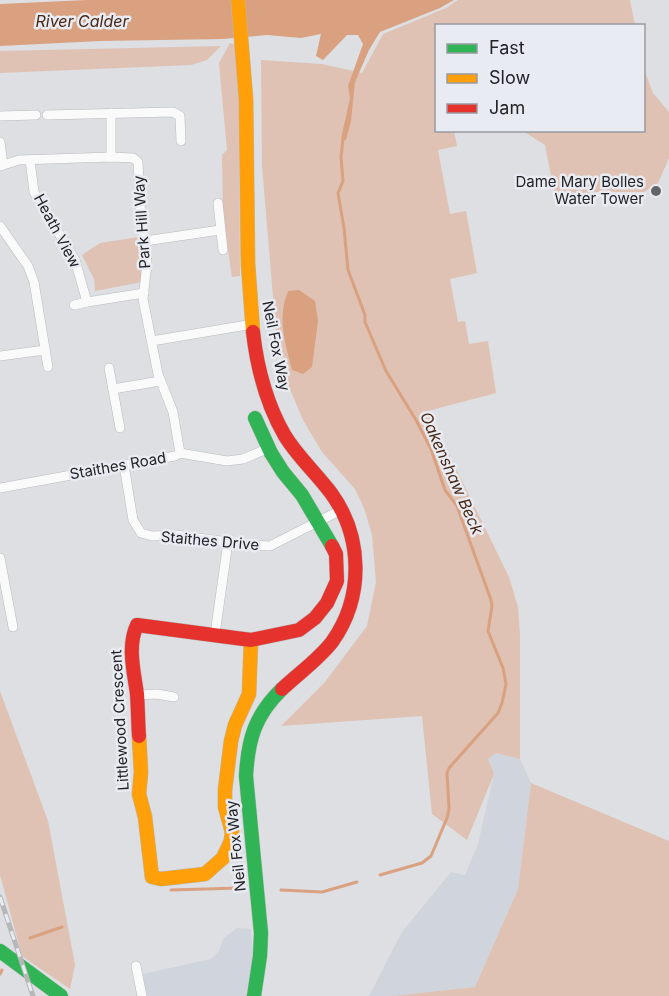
<svg xmlns="http://www.w3.org/2000/svg" width="669" height="996" viewBox="0 0 669 996" font-family="Inter,sans-serif">
  <style>
    .built { fill: #d0d4dd }
    .green { fill: #dfc2b3 }
    .water { fill: #daa181 }
    .lines { fill: none; stroke-linecap: round; stroke-linejoin: round }
    .stream { stroke: #daa181; stroke-width: 3 }
    .street-casing { stroke: #b9babc; stroke-width: 10 }
    .fast-casing { stroke: #b9babc; stroke-width: 15 }
    .slow-casing { stroke: #b9babc; stroke-width: 15 }
    .jam-casing { stroke: #b9babc; stroke-width: 15 }
    .street { stroke: #fafafb; stroke-width: 9 }
    .fast { stroke: #30b455; stroke-width: 14 }
    .slow { stroke: #ff9f0a; stroke-width: 14 }
    .jam { stroke: #e5322d; stroke-width: 14 }
    .rail-casing { stroke: #b7b7b8; stroke-width: 5 }
    .rail { stroke: #e8ebf2; stroke-width: 3; stroke-dasharray: 9; stroke-linecap: butt }
    .poi-dot { fill: #636568; stroke: #e8ebf2; stroke-width: 2 }
    .labels { text-anchor: middle; stroke-width: 5; stroke-linejoin: round; paint-order: stroke }
    .poi-label { font-size: 15px; fill: #222326; stroke: #e8ebf2; text-anchor: end }
    .street-label { font-size: 15px; fill: #222326; stroke: #e8ebf2 }
    .water-label { font-size: 16px; font-style: italic; fill: #4a2815; stroke: #e8ebf2 }
  </style>
  <rect width="100%" height="100%" fill="#dddfe2"/>
  <g class="built">
    <polygon points="496,753 520,759 531,783 518,889 475,987 393,996 369,996 402,932 451,872 465,875 478,844 494,774 488,759"/>
    <polygon points="237,928 251,929 254,964 248,996 147,996 143,974 211,959 219,951 223,939"/>
  </g>
  <g class="green">
    <polygon points="458,0 630,0 635,25 436,26 436,130 454,131 457,146 438,150 450,214 466,211 477,273 450,279 458,322 465,321 469,344 488,341 496,393 428,411 509,577 518,607 520,636 520,759 496,753 488,759 494,774 467,840 432,814 422,716 281,726 325,682 367,626 376,582 372,535 364,508 355,489 322,452 303,420 287,382 276,332 262,166 261,60 322,64 362,73 383,34 446,8"/>
    <polygon points="230,43 234,44 239,82 240,276 232,277 223,216 222,155 227,150 219,63"/>
    <polygon points="221,46 207,60 191,65 0,73 0,51"/>
    <polygon points="644,69 653,93 669,112 669,158 658,183 644,192 596,192 557,206 545,145 523,131 644,130"/>
    <polygon points="139,237 145,266 142,282 95,291 94,279 82,255 100,243"/>
    <polygon points="0,691 48,821 75,965 70,989 22,956 0,875"/>
    <polygon points="531,783 669,841 669,996 393,996 475,987 518,889"/>
  </g>
  <g class="water">
    <polygon points="87,0 454,0 440,8 380,32 369,50 355,82 351,121 346,140 341,139 350,98 348,86 363,44 358,35 347,35 323,60 316,56 321,34 301,38 267,35 223,39 100,41 0,46 0,4"/>
    <path d="M299,290l16,11 3,20 -6,46 -9,7 -11,-4c-7,-29 -15,-50 -4,-79z"/>
  </g>
  <g class="lines">
    <g class="stream">
      <polyline points="343,139 341,157 343,181 338,193 344,228 348,270 365,315 365,322 386,371 416,420 431,449 445,490 457,506 491,600 492,606 488,631 503,668 506,684 502,703 498,713 449,768 447,773 449,809 447,818 431,856 422,863 380,875"/>
      <polyline points="171,890 240,888"/>
      <polyline points="281,890 322,892 357,882"/>
      <polyline points="30,938 62,927"/>
      <polyline points="0,974 2,970"/>
    </g>
    <g class="street-casing">
      <g id="street">
        <polyline points="111,113 111,157"/>
        <polyline points="47,115 173,112 180,116 181,141"/>
        <polyline points="0,116 36,115"/>
        <polyline points="0,142 3,165"/>
        <polyline points="30,160 34,192 75,260 87,302 144,293"/>
        <polyline points="0,166 19,160 111,157 133,158 138,162 140,205 147,263 143,299 158,374 173,412 180,453"/>
        <polyline points="218,203 223,250"/>
        <polyline points="0,226 28,266 34,282 48,367"/>
        <polyline points="145,241 220,230"/>
        <polyline points="74,305 87,302"/>
        <polyline points="152,341 253,324"/>
        <polyline points="0,356 45,350"/>
        <polyline points="109,368 120,428"/>
        <polyline points="113,389 160,381"/>
        <polyline points="124,465 133,520 141,533 152,536 176,535 250,545 270,546 341,510"/>
        <polyline points="0,488 175,456 180,453 227,461 243,459 269,448"/>
        <polyline points="0,558 13,627"/>
        <polyline points="215,634 228,542"/>
        <polyline points="137,695 157,694 174,697"/>
        <polyline points="136,966 142,996"/>
      </g>
    </g>
    <g class="fast-casing">
      <g id="fast">
        <polyline points="255,418 271,453 283,472 302,495 332,546"/>
        <polyline points="0,951 61,996"/>
        <path d="M254,996l6,-40 1,-23 -15,-157c2,-37 9,-61 36,-87"/>
      </g>
    </g>
    <g class="slow-casing">
      <g id="slow">
        <polyline points="238,0 246,99 248,264 253,332"/>
        <polyline points="139,736 141,772 139,794 145,817 152,877 161,879 205,874 223,858 231,841 232,832 225,807 225,790 231,741 235,725 249,694 251,640"/>
      </g>
    </g>
    <g class="jam-casing">
      <g id="jam">
        <path d="M253,332c4,35 14,73 32,104 13,21 31,37 46,57 32,44 33,104 1,149 -14,18 -33,31 -50,47"/>
        <path d="M139,736c-1,-14 -1,-28 -2,-42 -3,-22 -10,-48 0,-69l114,15 48,-10 16,-12 12,-15 10,-22 -1,-27 -4,-8"/>
      </g>
    </g>
    <use href="#street" class="street"/>
    <use href="#fast" class="fast"/>
    <use href="#slow" class="slow"/>
    <use href="#jam" class="jam"/>
    <g class="rail-casing">
      <polyline id="rail" points="0,897 33,996"/>
    </g>
    <use href="#rail" class="rail"/>
  </g>
  <circle class="poi-dot" cx="656" cy="191" r="6"/>
  <g class="labels">
    <g class="poi-label">
      <text x="644" y="187">Dame Mary Bolles<tspan x="644" dy="17">Water Tower</tspan></text>
    </g>
    <g class="street-label">
      <text transform="translate(142 222) rotate(-94)" y="5">Park Hill Way</text>
      <text transform="translate(57 231) rotate(62)" y="5">Heath View</text>
      <text transform="translate(276 346) rotate(79)" y="5">Neil Fox Way</text>
      <text transform="translate(118 466) rotate(-10)" y="5">Staithes Road</text>
      <text transform="translate(210 541) rotate(5)" y="5">Staithes Drive</text>
      <text transform="translate(120 720) rotate(-93)" y="5">Littlewood Crescent</text>
      <text transform="translate(236 846) rotate(-96)" y="5">Neil Fox Way</text>
    </g>
    <g class="water-label">
      <text x="82" y="27">River Calder</text>
      <text transform="translate(452 473) rotate(66)" y="6">Oakenshaw Beck</text>
    </g>
  </g>
  <rect x="435" y="24" width="210" height="108" fill="#e8ebf2" stroke="#999ba0" stroke-width="1.5"/>
  <rect x="447" y="44" width="30" height="9" fill="#30b455" stroke="#999ba0" stroke-width="1.5"/>
  <text x="489" y="54" font-size="18" fill="#222326">Fast</text>
  <rect x="447" y="74" width="30" height="9" fill="#ff9f0a" stroke="#999ba0" stroke-width="1.5"/>
  <text x="489" y="84" font-size="18" fill="#222326">Slow</text>
  <rect x="447" y="104" width="30" height="9" fill="#e5322d" stroke="#999ba0" stroke-width="1.5"/>
  <text x="489" y="114" font-size="18" fill="#222326">Jam</text>
</svg>
